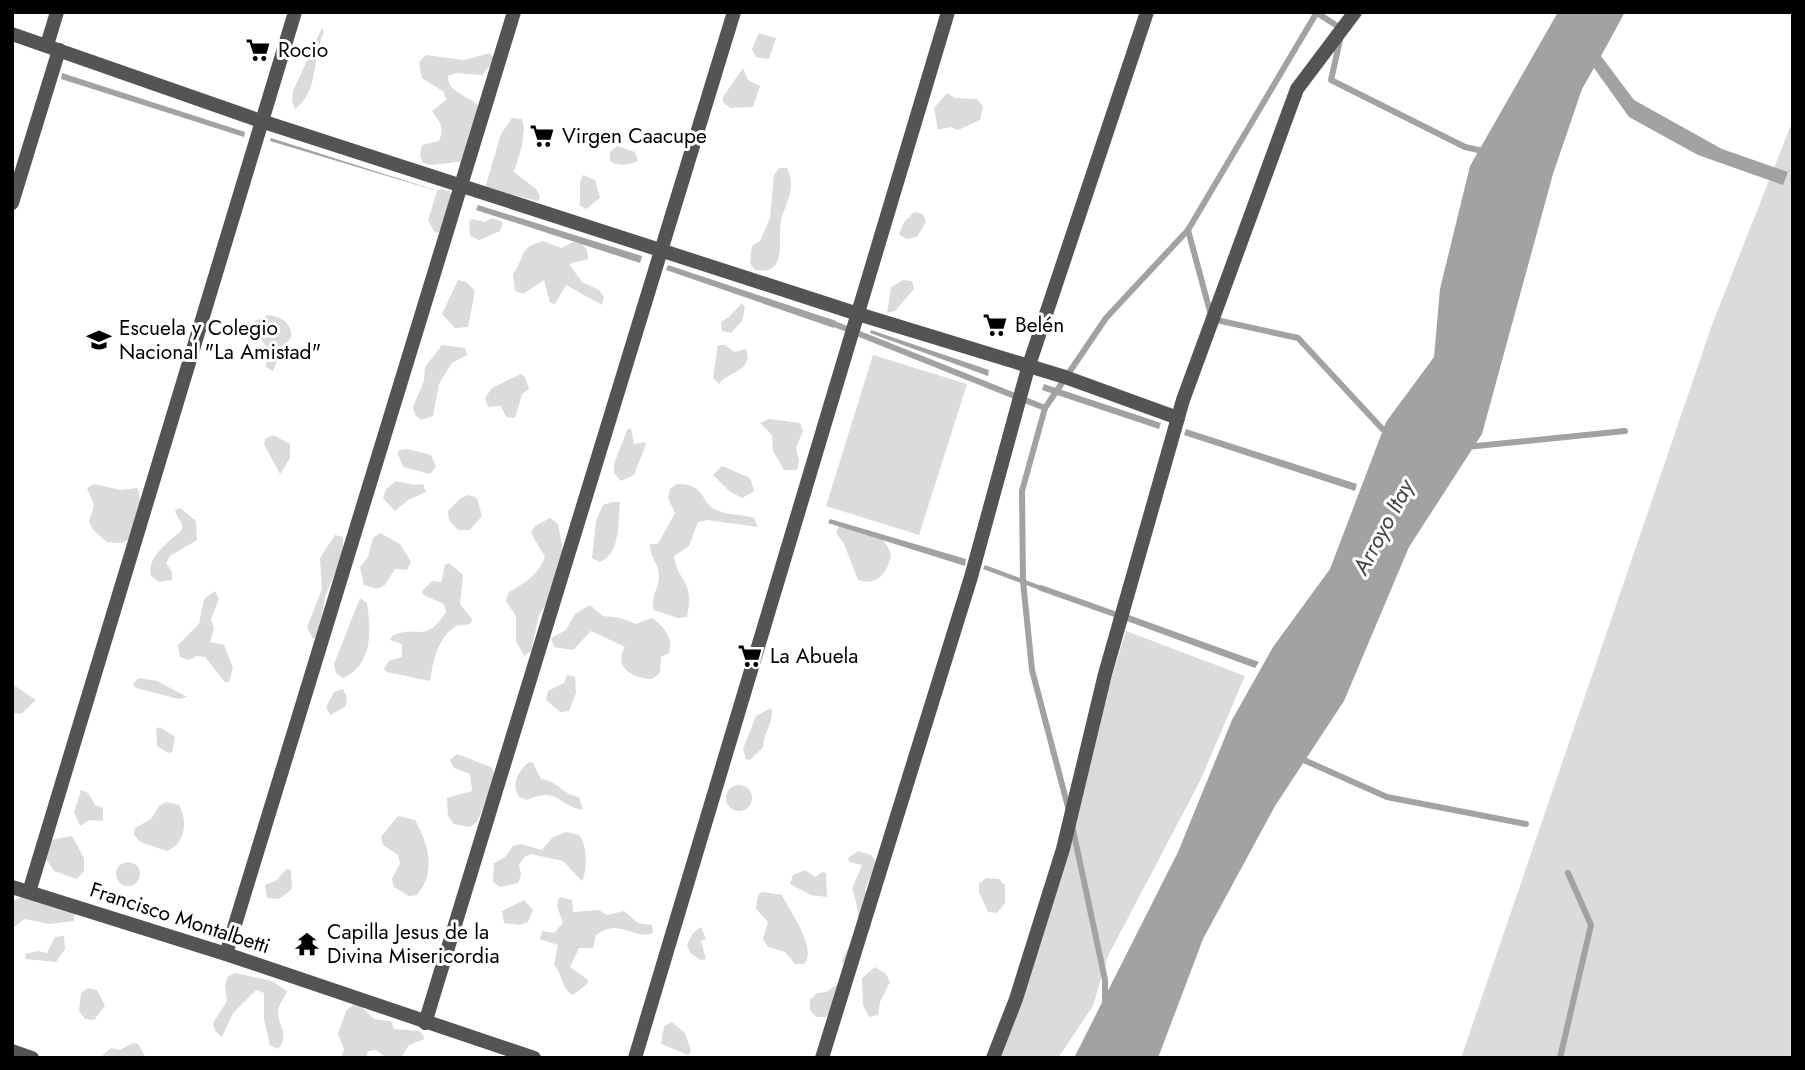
<svg xmlns="http://www.w3.org/2000/svg" width="1805" height="1070" viewBox="0 0 1805 1070" font-family="Jost,sans-serif">
  <style>
    .green { fill: #dbdbdb }
    .water { fill: #a2a2a2 }
    .lines { fill: none; stroke-linecap: round; stroke-linejoin: round }
    .stream { stroke: #a2a2a2; stroke-width: 6 }
    .minor { stroke: #545454; stroke-width: 14 }
    .labels { text-anchor: middle; stroke-width: 6; stroke-linejoin: round; paint-order: stroke }
    .poi-label { font-size: 21px; fill: #000; stroke: #fff; text-anchor: start }
    .street-label { font-size: 21px; fill: #000; stroke: #fff }
    .water-label { font-size: 23px; font-style: italic; fill: #434343; stroke: #fff }
  </style>
  <rect width="100%" height="100%" fill="#fff"/>
  <g class="green">
    <path d="M322,28l2,4c-12,24 -5,61 -29,77l-3,-8 1,-10z"/>
    <polygon points="759,33 776,38 769,59 756,57 752,49"/>
    <path d="M490,53l5,7 -13,15 -26,-2 -8,3c0,18 22,19 33,32l-15,53 -34,4 -9,-2 -3,-8 2,-10 17,-4c6,-13 1,-19 -7,-30l14,-11 -2,-8 -22,-14 -3,-16 7,-7 38,5z"/>
    <polygon points="743,68 748,80 760,86 753,107 730,108 723,102 723,97"/>
    <polygon points="947,93 955,98 977,99 983,107 980,120 958,130 950,127 938,130 934,108"/>
    <polygon points="512,118 522,119 524,128 522,146 514,172 536,189 540,197 538,201 485,188 501,134"/>
    <polygon points="1793,120 1793,1058 1461,1058 1713,322"/>
    <path d="M617,146l18,6 3,9c-9,4 -19,6 -28,0v-9z"/>
    <path d="M779,168h8c9,18 1,32 -5,48 -6,20 8,61 -27,54l-5,-7 2,-17 8,-5 10,-23 4,-43z"/>
    <path d="M583,175l12,5 5,18 -14,11 -7,-4c3,-10 -2,-20 4,-30z"/>
    <polygon points="441,189 449,191 454,199 440,232 435,233 428,220 437,191"/>
    <polygon points="914,212 923,214 926,222 917,237 906,239 899,234 904,222"/>
    <polygon points="492,218 503,222 500,231 479,240 470,236 469,222 472,219 485,222"/>
    <path d="M543,241l18,7 12,-6 8,1 6,7 1,9 -19,5 13,18 17,8 5,7 -2,8 -36,-20 -11,19 -5,-1 -6,-23 -21,14 -8,-3 -2,-17c13,-17 4,-26 30,-33z"/>
    <polygon points="458,280 466,282 475,291 468,327 455,328 442,314"/>
    <polygon points="903,280 912,281 914,289 895,311 887,313 891,287"/>
    <polygon points="742,303 745,308 742,321 731,333 722,331 721,322 729,317"/>
    <path d="M268,315c13,2 25,8 23,23l-7,7 -11,26 -7,-4v-21l-13,-17 2,-8z"/>
    <polygon points="442,345 465,348 467,355 452,363 439,384 433,416 421,420 415,415 413,407 424,381 425,367"/>
    <path d="M718,345h7l9,7 12,-3 2,9c-5,16 -20,14 -29,26l-6,-6z"/>
    <polygon points="873,355 967,384 919,535 826,506"/>
    <polygon points="521,374 525,377 529,389 522,394 515,418 506,417 501,406 488,407 485,398 492,388"/>
    <polygon points="769,419 800,423 803,431 796,448 799,461 797,470 784,470 773,451 772,435 760,423"/>
    <polygon points="631,428 634,444 646,442 645,447 634,475 621,481 614,473 614,464 627,430"/>
    <polygon points="273,435 290,444 290,458 280,474 264,444 265,439"/>
    <polygon points="407,449 431,455 436,467 430,474 403,467 398,455 399,450"/>
    <polygon points="722,466 750,478 754,491 742,498 729,491 713,475"/>
    <polygon points="396,481 414,485 423,484 426,492 408,500 395,511 383,498 386,489"/>
    <path d="M94,484l26,6 17,-2c6,12 4,44 -9,52 -6,4 -14,3 -21,2l-14,-12 -4,-8 5,-17 -7,-17z"/>
    <path d="M677,484c30,0 23,19 39,26 10,5 26,4 38,8l4,9 -51,-7 -9,2 -9,24 -15,10c4,28 21,22 13,61l-9,1 -24,-8c-4,-14 5,-21 5,-34 0,-13 -10,-20 -9,-32h8l17,-31 -7,-15 2,-9z"/>
    <polygon points="469,495 477,498 482,516 470,530 458,530 449,520 448,511 461,498"/>
    <path d="M612,502h8c-2,20 1,51 -20,60l-8,-4 4,-37 7,-16z"/>
    <path d="M180,508l16,13 1,19 -27,16 -4,7 6,9v8l-13,2 -8,-6c-5,-19 18,-34 31,-46 2,-8 -6,-12 -7,-20z"/>
    <path d="M550,518l8,6 5,26 -12,46 -12,19 -8,36 -7,5 -8,-15v-25l-10,-15 2,-8c17,-11 29,-16 37,-36l-14,-24 4,-7z"/>
    <path d="M839,526c21,1 46,5 52,29 -3,17 -14,32 -33,25l-14,-36 -8,-11z"/>
    <polygon points="380,533 400,544 411,562 407,570 395,569 385,585 377,589 364,585 360,567 368,557 373,538"/>
    <polygon points="335,535 343,537 343,555 326,594 317,636 313,639 307,627 322,589 320,558"/>
    <path d="M449,563l14,12 -3,29 12,15 -1,4c-5,3 -12,1 -16,4 -18,11 -22,36 -25,54l-43,-9 -3,-3 5,-8 13,-4v-13l-12,-4 2,-4c27,-13 32,10 54,-24l-2,-8 -21,-9 -1,-4 10,-10 9,1 4,-17z"/>
    <polygon points="215,591 219,599 211,619 214,629 210,642 224,645 233,668 229,682 225,682 205,657 197,656 189,660 180,657 178,645 199,624 204,599"/>
    <path d="M360,598l7,5c4,29 6,61 -24,75l-7,-5 -2,-9z"/>
    <path d="M590,605l13,11 17,2 16,6 16,-6c12,9 22,20 17,35l-8,4 -1,16 -8,6c-20,-1 -39,-12 -27,-32l-34,-16 -18,19 -19,-3 -3,-9 15,-8 9,-16z"/>
    <polygon points="1126,631 1245,676 1200,781 1108,956 1093,1006 1058,1058 994,1058"/>
    <polygon points="567,675 575,677 576,693 569,711 560,712 546,700 548,691 564,683"/>
    <polygon points="139,678 157,681 187,697 179,699 136,688 133,684"/>
    <polygon points="12,684 36,700 21,714 12,713"/>
    <polygon points="343,689 347,697 346,706 330,715 326,707 334,692"/>
    <path d="M771,708c4,13 -8,26 -8,39l-13,13 -4,-1 -3,-10 13,-33z"/>
    <polygon points="160,727 175,737 172,752 168,753 157,746 156,729"/>
    <polygon points="457,754 491,767 496,776 477,822 470,827 454,824 448,816 447,798 472,791 470,774 454,768 450,760"/>
    <path d="M529,762l4,1 8,16c17,2 22,16 38,18l4,13c-27,-5 -24,-24 -56,-10l-8,-3c-8,-13 -1,-26 10,-35z"/>
    <circle cx="739" cy="798" r="13"/>
    <polygon points="81,790 88,793 95,805 103,808 103,821 89,820 80,826 74,812"/>
    <path d="M166,802l13,3c9,16 7,38 -12,46l-27,-9 -6,-7 1,-7 16,-9 8,-13z"/>
    <path d="M398,816l17,4c13,23 22,52 2,75l-8,1 -15,-9 -2,-8 8,-16 -2,-8 -15,-10 -2,-8z"/>
    <path d="M566,832l13,3c8,9 9,34 3,46l-19,-20 -32,-7 -7,3 -5,8 2,10 -3,8 -18,4 -7,-5 1,-19 11,-6 8,-11 8,-2 21,6 11,-13z"/>
    <polygon points="72,836 84,858 84,871 77,879 54,871 46,859 51,840"/>
    <path d="M858,851l13,4 6,8 -12,26 7,20 -1,18 -27,38 -2,-4c5,-12 13,-25 17,-36 1,-5 -4,-31 -7,-36l10,-24 -13,-3 -1,-4z"/>
    <circle cx="128" cy="874" r="12"/>
    <polygon points="286,869 291,870 292,889 279,899 267,898 265,885 277,880"/>
    <polygon points="805,870 815,877 822,872 826,873 827,897 811,895 790,884 793,875"/>
    <polygon points="986,878 999,879 1005,885 1005,903 997,913 988,912 979,892 979,884"/>
    <path d="M762,892l20,3c7,16 36,53 22,69h-9l-10,-12 -17,-5 -5,-8 5,-17 -12,-13 2,-14z"/>
    <polygon points="21,897 75,913 74,921 49,924 24,919 12,929 12,902"/>
    <path d="M559,897l13,3 1,12 26,-2 8,5 17,-4 14,12 14,2 1,8c-18,8 -33,-16 -57,2l-3,13h-14l-9,19 18,13 -1,4 -14,11c-12,-6 -10,-21 -19,-30l4,-20 -18,-6 2,-8 12,2 9,-10 -6,-17z"/>
    <polygon points="524,900 533,910 528,922 520,925 504,923 502,911"/>
    <polygon points="701,927 706,939 701,941 706,959 701,960 690,953 687,945 693,933"/>
    <polygon points="64,936 65,949 56,962 26,959 25,954 38,951 47,953 55,937"/>
    <polygon points="875,967 886,974 890,982 880,1002 878,1015 869,1017 863,1005 862,978"/>
    <path d="M236,973l36,8 15,10c-2,6 -6,10 -8,16 -5,16 13,26 -1,42l-8,-4 -6,-26v-26l-8,-3 -23,23 -11,24 -7,-6 -2,-8 14,-22 -2,-16 3,-9z"/>
    <polygon points="841,982 848,993 846,1003 825,1017 816,1017 810,1010 810,1000 817,993 826,992"/>
    <polygon points="88,988 97,990 105,1006 94,1020 85,1019 79,1011 81,993"/>
    <polygon points="353,1005 361,1006 374,1019 391,1021 394,1029 420,1031 425,1039 409,1045 401,1058 387,1058 376,1050 368,1051 366,1058 341,1058 344,1049 338,1034 346,1011"/>
    <polygon points="672,1022 685,1033 691,1051 688,1055 661,1044 664,1026"/>
    <polygon points="133,1043 138,1044 146,1058 100,1058 111,1048 120,1050"/>
  </g>
  <g class="water">
    <polygon points="1558,12 1625,12 1601,56 1634,100 1722,149 1788,172 1783,185 1698,155 1629,117 1594,68 1582,89 1553,174 1482,434 1409,547 1344,701 1275,806 1203,939 1158,1058 1074,1058 1178,852 1232,720 1273,647 1330,569 1386,422 1434,357 1440,289 1470,166"/>
    <polygon points="62,73 245,132 244,137 61,79"/>
    <polygon points="271,138 444,193 270,141"/>
    <polygon points="478,205 642,256 640,263 476,210"/>
    <polygon points="668,265 836,321 834,328 666,270"/>
    <polygon points="871,330 989,370 988,376 870,333"/>
    <polygon points="1044,384 1161,423 1159,429 1042,390"/>
    <polygon points="1186,429 1357,484 1355,491 1184,435"/>
    <polygon points="830,519 966,559 965,566 828,523"/>
    <polygon points="985,565 1047,588 1045,592 983,569"/>
    <polygon points="1126,614 1259,662 1255,668 1124,620"/>
  </g>
  <g class="lines">
    <g class="stream">
      <polyline points="1317,13 1342,29"/>
      <polyline points="1340,40 1331,80 1465,147 1487,152"/>
      <polyline points="1188,230 1212,319 1298,338 1388,435"/>
      <polyline points="827,321 1045,408"/>
      <polyline points="1466,447 1625,431"/>
      <polyline points="1041,588 1120,616"/>
      <polyline points="1297,757 1387,797 1526,824"/>
      <polyline points="1069,811 1032,670 1023,581 1022,491 1045,408 1106,318 1188,230 1317,12"/>
      <polyline points="1072,825 1105,980 1105,1003"/>
      <polyline points="1560,1058 1591,925 1568,873"/>
    </g>
    <g class="minor">
      <polyline points="12,34 261,121 858,314 1065,377 1178,418"/>
      <polyline points="47,45 57,12"/>
      <polyline points="12,203 59,50"/>
      <polyline points="12,887 226,954 534,1058"/>
      <polyline points="29,892 295,12"/>
      <polyline points="226,954 514,12"/>
      <polyline points="425,1023 734,12"/>
      <polyline points="12,1051 32,1058"/>
      <polyline points="635,1058 948,12"/>
      <polyline points="822,1058 971,577 1028,368 1147,12"/>
      <polyline points="993,1058 1016,999 1063,849 1105,674 1183,400 1297,89 1355,12"/>
    </g>
  </g>
  <defs>
    <g id="supermarket-bare" transform="scale(1.89)"><path d="M-6-5.5h2.5l.6 2H6L4.5 2H-2.5L-4.4-4H-6ZM-1.5 3.2a1.3 1.3 0 1 0 .1 0ZM3 3.2a1.3 1.3 0 1 0 .1 0Z" fill="#000" stroke="#fff" stroke-width="2.5" paint-order="stroke"/></g>
    <g id="school-bare" transform="scale(1.89)"><path d="M0-5L7-2L0 1L-7-2ZM-4 1L0 2.5L4 1V4Q0 6-4 4Z" fill="#000" stroke="#fff" stroke-width="2.5" paint-order="stroke"/></g>
    <g id="temple-bare" transform="scale(1.89)"><path d="M0-6L5-2H3V0L6.5 2.5H4V6H1.5V3h-3V6H-4V2.5H-6.5L-3 0V-2H-5Z" fill="#000" stroke="#fff" stroke-width="2.5" paint-order="stroke"/></g>
  </defs>
  <g fill-rule="evenodd">
    <use href="#supermarket-bare" x="258" y="50"/>
    <use href="#supermarket-bare" x="542" y="136"/>
    <use href="#supermarket-bare" x="995" y="325"/>
    <use href="#school-bare" x="99" y="340"/>
    <use href="#supermarket-bare" x="750" y="656"/>
    <use href="#temple-bare" x="307" y="944"/>
  </g>
  <g class="labels">
    <g class="poi-label">
      <text x="278" y="57">Rocio</text>
      <text x="562" y="143">Virgen Caacupe</text>
      <text x="1015" y="332">Belén</text>
      <text x="119" y="335">Escuela y Colegio<tspan x="119" dy="24">Nacional "La Amistad"</tspan></text>
      <text x="770" y="663">La Abuela</text>
      <text x="327" y="939">Capilla Jesus de la<tspan x="327" dy="24">Divina Misericordia</tspan></text>
    </g>
    <g class="street-label">
      <text transform="translate(180 918) rotate(18)" y="7">Francisco Montalbetti</text>
    </g>
    <g class="water-label">
      <text transform="translate(1383 527) rotate(-62)" y="8">Arroyo Itay</text>
    </g>
  </g>
  <rect width="1805" height="1070" fill="none" stroke="#000000" stroke-width="28"/>
</svg>
